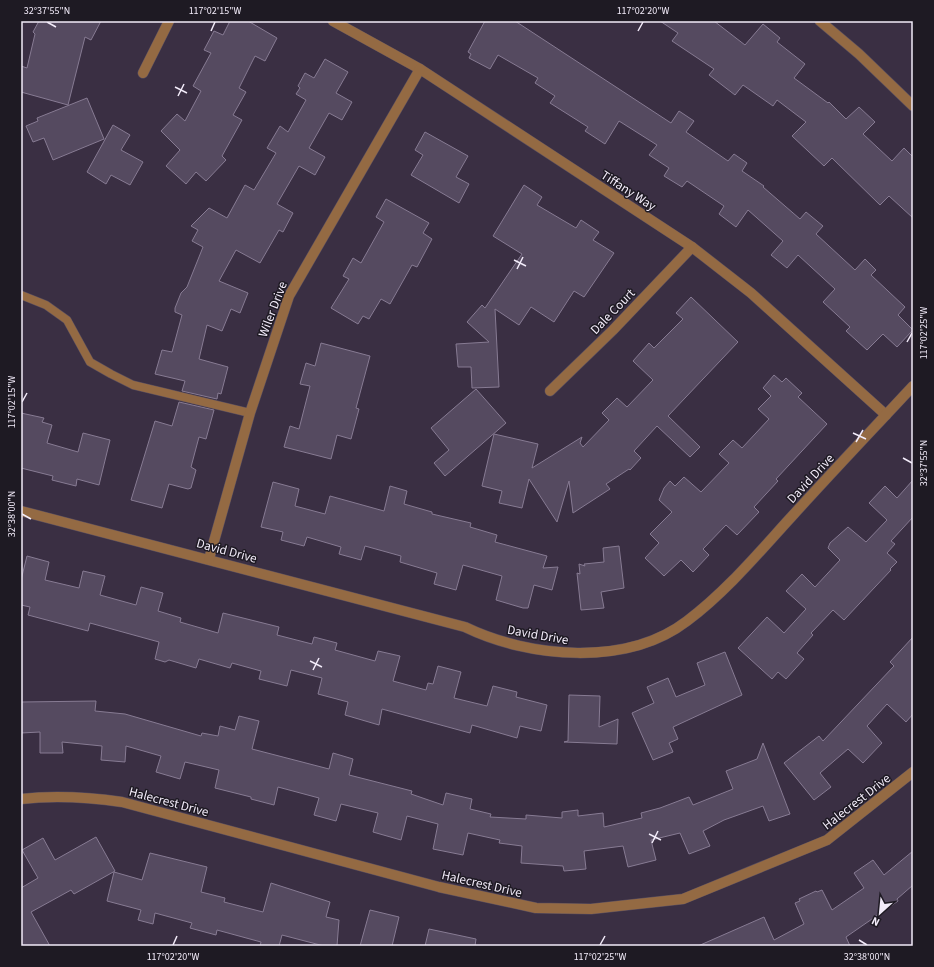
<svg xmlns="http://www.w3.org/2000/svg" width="934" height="967" viewBox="0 0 934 967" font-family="'Source Sans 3',sans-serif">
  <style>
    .building { fill: #554a60; stroke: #877b93 }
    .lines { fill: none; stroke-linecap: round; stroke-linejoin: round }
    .service-casing { stroke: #574d60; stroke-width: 9 }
    .minor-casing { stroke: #574d60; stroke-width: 11 }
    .tertiary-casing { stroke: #574d60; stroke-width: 11 }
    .service { stroke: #946a43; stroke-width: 8 }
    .minor { stroke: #946a43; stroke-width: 10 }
    .tertiary { stroke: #946a43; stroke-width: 10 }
    .ticks { fill: none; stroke: #f2ebf9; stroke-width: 1.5 }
    .labels { text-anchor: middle; stroke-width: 3; stroke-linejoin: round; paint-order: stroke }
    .street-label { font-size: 13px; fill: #f2ebf9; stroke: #1e1a23 }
    .neatline { fill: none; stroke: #f2ebf9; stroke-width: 1.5 }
    .ticks-label { font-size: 10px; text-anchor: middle; fill: #f2ebf9 }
  </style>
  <rect width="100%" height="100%" fill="#3a2f43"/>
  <g class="building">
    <polygon points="39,21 101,21 91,40 85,37 68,105 21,92 21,66 27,68 35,34 33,32"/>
    <polygon points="230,21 248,21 277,38 265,61 255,56 239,88 246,92 233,115 242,120 222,156 226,160 206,181 196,172 186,184 166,166 180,150 161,131 177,114 185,121 201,91 193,86 211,53 204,50 214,31 223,35"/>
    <polygon points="485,21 515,21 671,123 679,111 694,121 686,132 728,161 734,154 747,163 742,171 764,186 763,187 800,219 806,212 823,226 816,234 855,270 865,259 876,270 871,275 905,307 898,315 913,330 897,347 883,334 867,350 846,331 850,327 823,302 835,289 798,255 787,268 771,255 783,241 748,210 736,227 719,214 724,206 687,181 682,187 664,176 669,168 649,155 657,145 619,121 605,144 585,131 588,127 550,103 555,96 535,83 538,78 498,55 490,69 469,58 471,54 468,52"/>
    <polygon points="660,21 714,21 745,45 763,24 780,38 777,42 805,64 794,78 828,103 829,102 846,119 859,107 875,122 863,134 892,161 904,148 913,157 913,218 889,196 880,205 832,158 824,166 792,136 806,122 777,100 773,106 743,85 735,95 709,75 714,69 672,41 678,33"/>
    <polygon points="325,59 348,72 336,93 352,102 342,120 329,113 309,148 325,157 315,175 299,166 277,204 293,213 283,232 279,230 260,263 236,250 219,281 248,293 240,313 231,309 222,331 207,325 199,359 228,367 221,394 218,393 217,399 182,391 185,381 155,374 162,350 172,352 182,315 175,312 175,308 181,293 187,287 203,247 192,241 198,230 191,226 209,208 227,218 245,185 254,190 276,153 267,148 280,126 288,132 306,100 296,94 300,88 298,86 305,73 314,78"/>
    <polygon points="87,98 104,139 53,160 44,138 33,142 26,126 38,121 37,118"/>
    <polygon points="113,125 130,135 121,150 143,162 130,185 111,175 106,184 87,172"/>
    <polygon points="425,132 468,156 456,177 469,184 459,203 411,175 423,155 415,150"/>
    <polygon points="524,185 542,197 537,205 576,228 581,220 599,232 593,240 614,253 584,297 574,291 554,322 531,307 519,325 495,309 499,387 472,388 471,367 458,367 456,344 489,342 467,322 482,305 485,308 522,254 493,236"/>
    <polygon points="386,199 429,223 423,233 432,239 417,267 412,265 390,304 381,299 369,319 363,316 358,324 331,308 349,279 343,276 353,258 361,263 384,222 376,217"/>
    <polygon points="691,297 738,342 668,416 700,447 690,457 657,426 634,451 641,458 630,470 629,469 606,484 610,489 573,513 569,481 557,522 529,479 522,508 499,503 502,491 482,486 494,434 538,444 532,468 582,437 580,443 583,447 609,420 602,413 617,398 627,407 653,380 633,361 649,343 654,348 683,319 676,313"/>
    <polygon points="321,343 370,356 356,408 359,409 351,439 337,435 331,459 284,447 290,426 299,429 310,386 300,384 306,363 315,366"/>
    <polygon points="774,375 782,382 786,378 802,393 798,397 827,424 776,479 778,481 754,507 759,512 737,535 726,525 703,549 709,555 693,572 681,560 664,576 645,558 659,543 650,534 672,512 659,500 664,488 670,481 675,486 684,477 701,492 729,463 719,454 733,440 742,448 769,419 758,409 771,396 763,388"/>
    <polygon points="476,389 506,423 445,476 434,463 449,450 431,428"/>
    <polygon points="179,402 214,410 206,439 199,437 191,467 196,470 191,488 188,489 169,484 162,508 131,500 155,421 172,426"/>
    <polygon points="21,413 44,418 42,422 52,425 47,443 78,452 83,433 110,440 99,485 77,479 76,486 52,480 53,476 21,468"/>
    <polygon points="913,480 913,517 891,541 895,544 887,553 897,562 890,569 891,570 844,620 833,610 811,633 813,635 797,653 804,659 786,679 778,672 772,679 738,648 767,617 784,633 806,609 786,591 802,574 815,587 840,560 828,548 830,543 848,527 866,542 887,520 869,503 885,486 897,498"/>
    <polygon points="273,482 299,489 295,506 325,514 330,496 384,511 390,486 407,491 404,504 432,512 432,514 471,523 470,527 497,535 495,542 547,556 543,568 558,567 552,590 534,585 528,608 523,608 496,600 502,576 463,565 456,590 434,584 437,573 400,562 401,556 365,546 361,560 339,554 341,547 307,537 304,546 281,540 283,532 261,527"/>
    <polygon points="619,546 624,588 601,592 604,608 581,610 577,573 580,574 579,564 585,566 584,564 604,562 603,548"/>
    <polygon points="27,556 49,562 45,580 79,588 83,571 105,576 100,595 136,605 141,587 163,593 158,611 181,618 180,622 218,633 223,613 279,627 277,635 312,644 314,637 337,643 335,650 375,661 378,651 400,656 393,681 426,690 428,683 433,684 438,666 461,672 454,698 487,706 493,686 517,692 516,697 547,705 541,731 520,726 517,738 472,725 470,733 382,709 379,725 345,715 348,702 318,694 322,678 291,670 287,686 259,679 261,671 232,663 230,668 199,659 196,668 169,660 165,662 155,659 159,642 90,623 88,631 28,615 30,607 21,605 21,580"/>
    <polygon points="913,637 913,714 906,722 887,704 867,726 882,743 863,763 848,749 820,773 831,787 814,800 784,763 819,736 823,741 894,666 890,662"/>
    <polygon points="725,652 742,695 673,727 678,739 669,743 673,752 653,760 632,713 654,703 647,687 668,678 676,697 705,685 697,663"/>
    <polygon points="569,695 600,696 599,727 618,719 617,744 564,742 568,741"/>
    <polygon points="96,701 95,711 125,714 201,736 202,733 218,736 220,726 235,730 239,716 259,721 252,749 329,769 333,753 353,759 349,775 412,791 411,794 443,805 446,793 472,799 470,809 491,814 490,817 526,819 526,815 562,818 562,812 578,810 578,816 603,813 604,827 642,818 641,813 660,808 689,797 693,805 733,789 726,771 757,759 763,743 790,814 769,821 763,806 724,820 703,831 710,846 689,854 680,833 651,840 656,860 628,867 623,846 584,851 586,869 564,871 563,866 521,863 522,846 499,843 500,840 468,833 463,855 433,849 438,824 407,816 401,840 373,832 378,813 341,804 336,821 314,815 319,798 278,787 274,805 251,799 251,797 215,788 219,770 185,762 180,779 156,772 161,756 126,746 125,762 101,760 102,746 62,742 63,753 40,753 40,732 21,733 21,702"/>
    <polygon points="96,837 115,871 74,894 71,890 31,912 50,946 21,946 21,888 38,878 22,850 43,838 55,860"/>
    <polygon points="913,851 913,885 897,899 898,901 846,937 850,946 698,946 764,917 774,940 804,924 795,903 800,901 799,899 816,891 817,892 822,890 832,910 864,888 854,873 873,860 884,875"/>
    <polygon points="150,853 207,867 201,892 225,898 224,902 263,912 271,883 330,902 326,917 339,920 337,946 324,946 282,935 279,946 260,946 261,942 217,930 216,935 190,928 192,923 155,913 153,924 138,920 141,910 107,901 114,872 142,880"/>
    <polygon points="370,910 399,917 392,946 360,946"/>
    <polygon points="429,929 476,939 475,946 425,946"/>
  </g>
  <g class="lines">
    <g class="service-casing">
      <polyline id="service" points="21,295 46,305 67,320 90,362 111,374 133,385 250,413"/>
    </g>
    <g class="minor-casing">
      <g id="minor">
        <polyline points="333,21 420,69 692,247 751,293 886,415"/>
        <polyline points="820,21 859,54 913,106"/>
        <polyline points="143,73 169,21"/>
        <polyline points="550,391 613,330 692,247"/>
        <path d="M21,511l444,116c64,31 162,40 222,-6 40,-30 73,-70 107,-107 39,-43 79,-85 119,-128"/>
        <polyline points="209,559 250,413 289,296 420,69"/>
      </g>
    </g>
    <g class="tertiary-casing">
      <path id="tertiary" d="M21,799c36,-4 66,-2 101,3l317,85 97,21 55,1 92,-10 144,-59 86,-68"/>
    </g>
    <use href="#service" class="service"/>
    <use href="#minor" class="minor"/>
    <use href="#tertiary" class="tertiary"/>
  </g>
  <path class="ticks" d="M47,22l9,5M211,31l4,-9M638,31l5,-9M175,87l12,6M178,96l6,-12M514,260l12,6M517,269l6,-12M907,342l5,-9M22,402l5,-9M853,433l13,6M856,442l7,-12M903,458l9,5M22,514l9,5M310,661l12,6M313,670l6,-12M649,834l12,6M652,843l6,-12M859,940l8,5M173,945l4,-9M600,945l5,-9"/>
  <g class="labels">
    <g class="street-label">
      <text transform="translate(629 190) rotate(33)" y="5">Tiffany Way</text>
      <text transform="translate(272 309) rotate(-69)" y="5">Wiler Drive</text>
      <text transform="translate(612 311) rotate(-46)" y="5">Dale Court</text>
      <text transform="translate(810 478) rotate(-47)" y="5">David Drive</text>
      <text transform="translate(227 550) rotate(15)" y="5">David Drive</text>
      <text transform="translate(538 634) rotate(10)" y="5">David Drive</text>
      <text transform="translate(169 801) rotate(15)" y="5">Halecrest Drive</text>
      <text transform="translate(856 801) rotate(-38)" y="5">Halecrest Drive</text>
      <text transform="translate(482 883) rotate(13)" y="5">Halecrest Drive</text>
    </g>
  </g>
  <rect width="934" height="967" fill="none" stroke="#1e1a23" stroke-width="44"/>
  <g transform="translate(880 913) rotate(207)" stroke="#1e1a23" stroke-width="3" paint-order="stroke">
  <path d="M0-3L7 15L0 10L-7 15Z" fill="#f2ebf9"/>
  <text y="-6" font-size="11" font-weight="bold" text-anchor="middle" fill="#f2ebf9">N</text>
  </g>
  <rect x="22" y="22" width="890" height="923" class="neatline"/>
  <g class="ticks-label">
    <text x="47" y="14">32°37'55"N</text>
    <text x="215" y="14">117°02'15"W</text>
    <text x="643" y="14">117°02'20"W</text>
    <text transform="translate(923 333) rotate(-90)" y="4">117°02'25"W</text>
    <text transform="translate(11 402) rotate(-90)" y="4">117°02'15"W</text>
    <text transform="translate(923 463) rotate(-90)" y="4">32°37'55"N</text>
    <text transform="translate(11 514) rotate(-90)" y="4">32°38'00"N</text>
    <text x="173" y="960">117°02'20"W</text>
    <text x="600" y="960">117°02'25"W</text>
    <text x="867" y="960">32°38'00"N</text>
  </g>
</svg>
